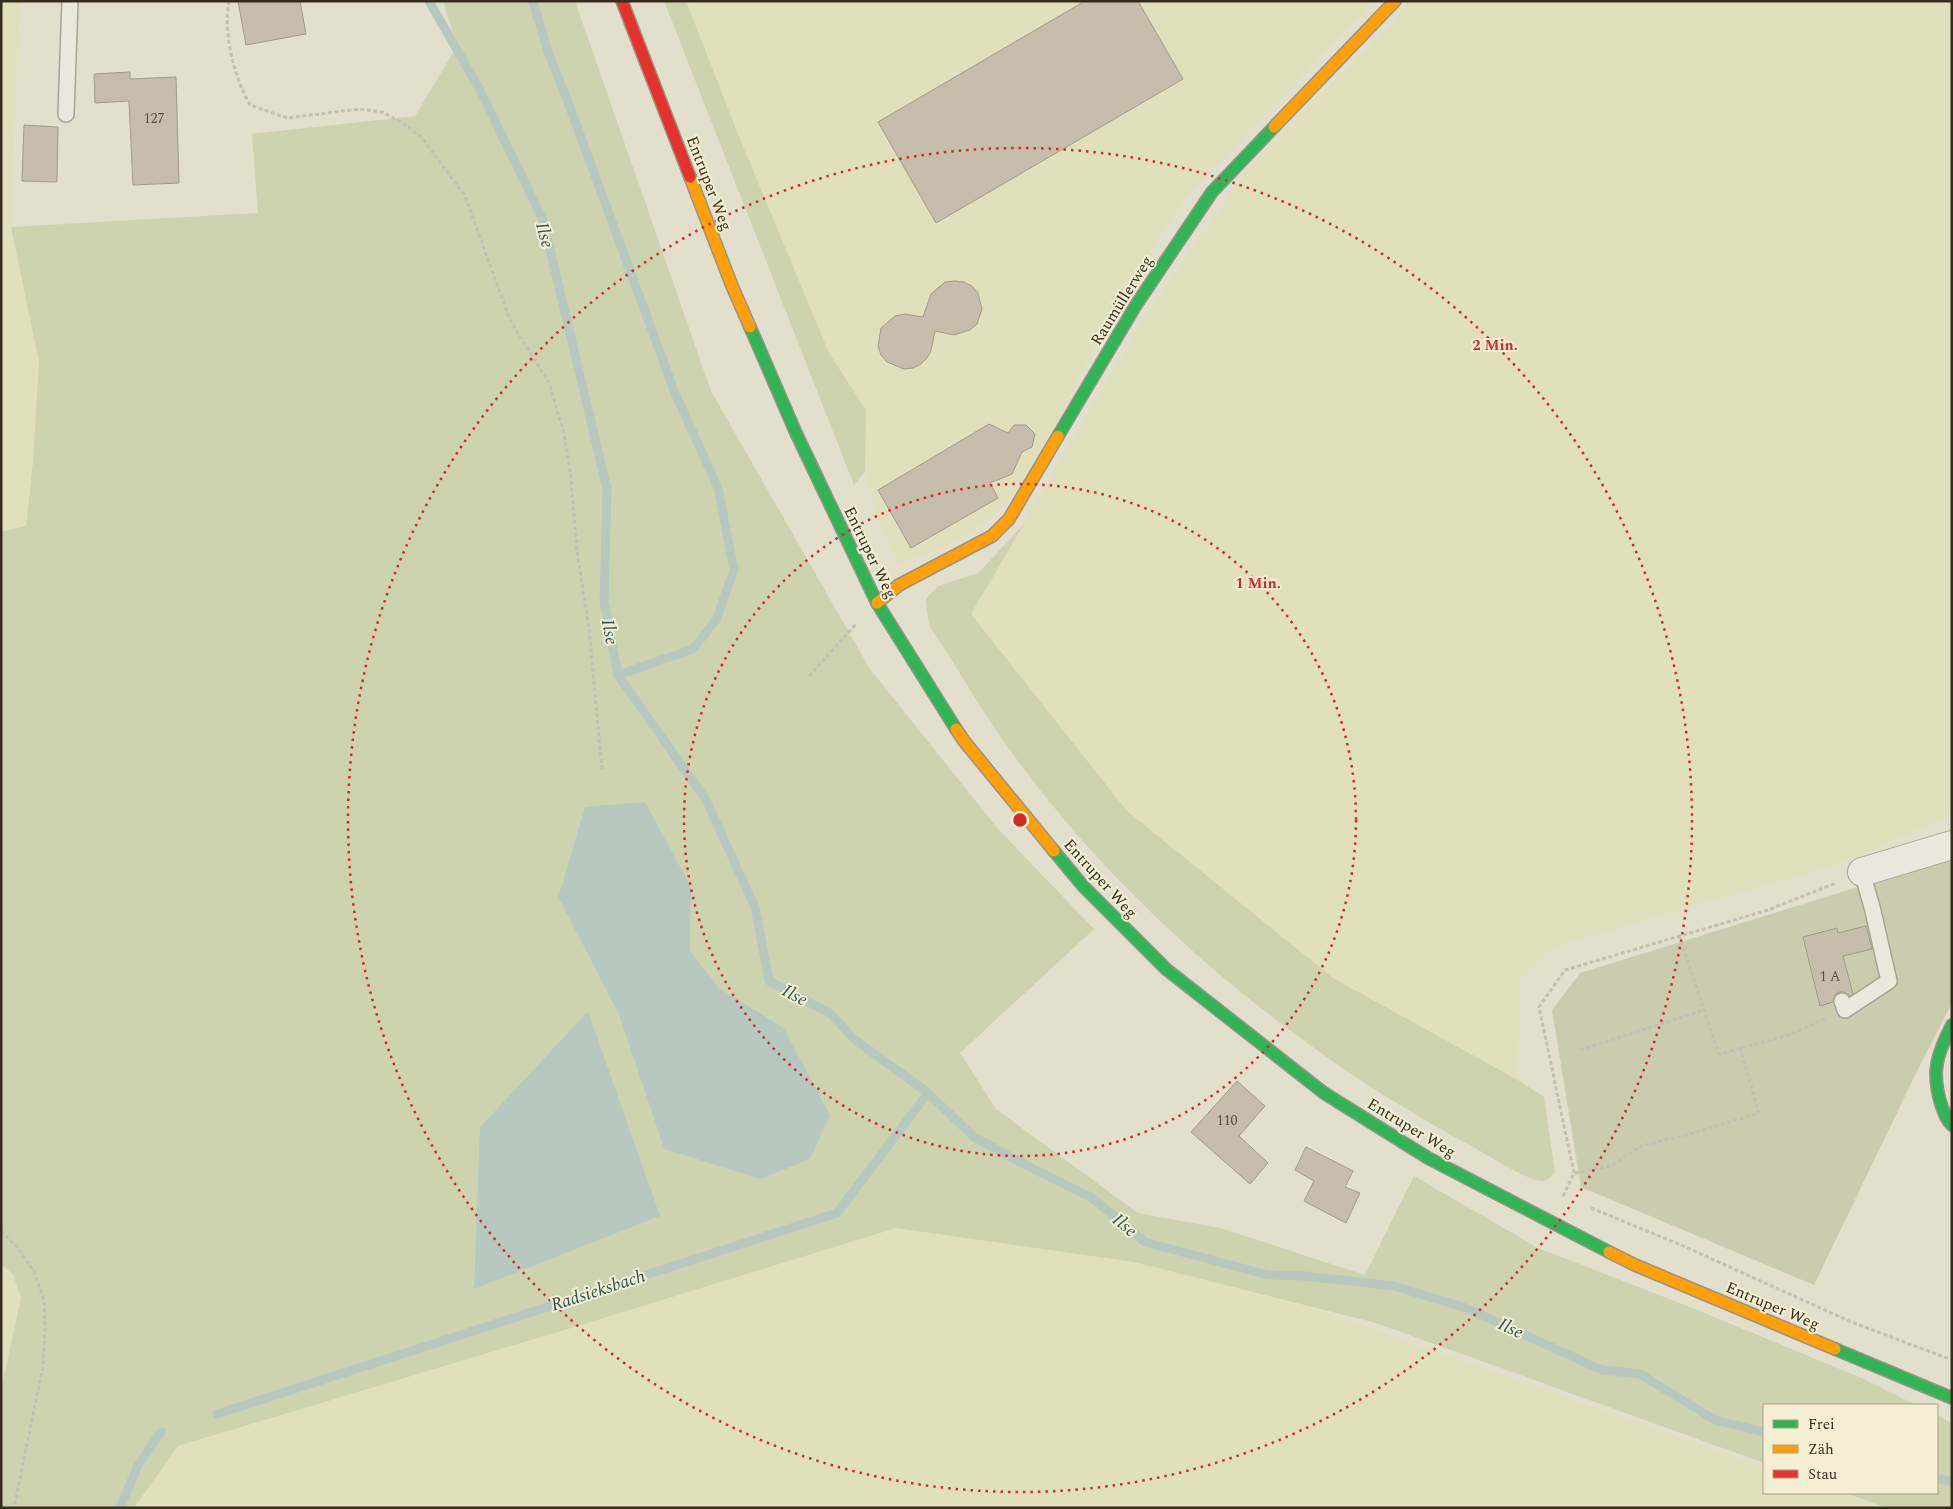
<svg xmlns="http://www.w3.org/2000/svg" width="1953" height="1509" viewBox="0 0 1953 1509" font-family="Spectral,serif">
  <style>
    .farmland { fill: #e1e0bd }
    .green { fill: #ced3af; fill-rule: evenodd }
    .cemetery { fill: #c9cdae }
    .water { fill: #b7c9bf }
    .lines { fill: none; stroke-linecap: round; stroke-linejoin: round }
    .stream { stroke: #b7c9bf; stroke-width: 9 }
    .building { fill: #c6bdad; stroke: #a29b8c }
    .lane-casing { stroke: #a7a395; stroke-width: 18 }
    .street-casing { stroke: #a7a395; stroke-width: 30 }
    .fast-casing { stroke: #979385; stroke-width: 14 }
    .slow-casing { stroke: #979385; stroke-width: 14 }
    .jam-casing { stroke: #979385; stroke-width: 14 }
    .path { stroke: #c3c0b4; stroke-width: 3; stroke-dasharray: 4 2.5; stroke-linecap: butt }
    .lane { stroke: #eae8dd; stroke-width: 15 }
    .street { stroke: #eae8dd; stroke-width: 28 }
    .fast { stroke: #30b455; stroke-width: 11 }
    .slow { stroke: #ff9f0a; stroke-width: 11 }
    .jam { stroke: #e5322d; stroke-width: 11 }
    .ring { fill: none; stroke: #d62828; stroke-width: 2.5; stroke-dasharray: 2.5 5 }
    .labels { text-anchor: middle; stroke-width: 4; stroke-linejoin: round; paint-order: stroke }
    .number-label { font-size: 14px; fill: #5a5042 }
    .street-label { font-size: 16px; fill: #362c1e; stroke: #f4eed2 }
    .water-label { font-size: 18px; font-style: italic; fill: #2d5355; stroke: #f4eed2 }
    .centre { fill: #d62828; stroke: #f4eed2; stroke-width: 2.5 }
    .ring-label { font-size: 15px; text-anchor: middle; font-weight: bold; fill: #d62828; stroke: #f4eed2; stroke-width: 4; stroke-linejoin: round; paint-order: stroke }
  </style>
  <rect width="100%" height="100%" fill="#e2dfcc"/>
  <g class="farmland">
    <polygon points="1,1 19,1 11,227 39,362 33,461 26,527 1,532"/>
    <polygon points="686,1 1374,1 1183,201 1139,268 1098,340 1064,409 1017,490 983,524 938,550 898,563 880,524 865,471 866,410 827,350 738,134"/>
    <polygon points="1412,1 1952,1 1952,814 1845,862 1553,947 1520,979 1518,1080 1333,978 1127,811 971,613 1142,321 1248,169"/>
    <polygon points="896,1228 1134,1262 1302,1304 1764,1467 1764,1493 1839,1493 1882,1508 134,1508 178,1446 581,1325"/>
    <polygon points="1,1263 13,1275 21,1297 1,1392"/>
  </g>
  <g class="green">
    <path d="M443,1h132l136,390 159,278 128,160 96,100 -134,124 36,56 142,104 82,15 145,47 49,-99 124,72 157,61 169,70 52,26h-152v58l-388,-140 -242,-61 -238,-34 -315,97 -403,121 -44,62h-133v-116l20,-95 -8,-22 -12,-12v-731l25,-6 7,-65 6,-99 -28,-135 247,-14 -6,-79 163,-18 42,-70zM585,807l106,80 -1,63 29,38 64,39 -119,122 -46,-136 -60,-116z"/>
    <polygon points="664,1 686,1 738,134 829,353 866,410 865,471 854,485"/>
    <path d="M1024,524l-53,90 156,197 206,167 185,102 26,17 11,75c-4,5 -8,10 -15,9 -15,-2 -52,-26 -67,-34 -190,-101 -381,-263 -496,-446 -11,-18 -22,-35 -33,-53 -4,-7 -11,-15 -14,-22 -3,-8 -3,-19 -4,-27l12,-13 40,-13z"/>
    <polygon points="1937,1415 1952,1423 1952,1508 1887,1508 1845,1493 1937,1493"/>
  </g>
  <polygon class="cemetery" points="1952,858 1952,1003 1919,1067 1814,1285 1581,1187 1552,1010 1580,973"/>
  <g class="water">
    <polygon points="645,802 691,887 690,950 719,988 783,1027 830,1115 810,1159 761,1179 664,1149 618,1013 558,897 585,807"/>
    <polygon points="588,1011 660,1216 474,1289 480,1127"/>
  </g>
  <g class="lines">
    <g class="stream">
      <polyline points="429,1 480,90 543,220 607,489 604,601 618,675 706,800 755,907 769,981 831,1014 854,1039 928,1093 974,1137 1035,1170 1091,1197 1145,1242 1268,1275 1306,1276 1394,1286 1466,1308 1602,1370 1640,1374 1715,1420 1764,1432"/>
      <polyline points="533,1 547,49 572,113 675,393 718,488 734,570 716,620 693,649 618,675"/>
      <polyline points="217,1414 837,1213 928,1093"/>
      <polyline points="1937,1478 1952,1482"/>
      <polyline points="120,1508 137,1467 161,1432"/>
    </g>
  </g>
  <g class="building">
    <polygon points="238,1 300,1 306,34 246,45"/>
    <polygon points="1085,1 1138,1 1183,79 936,223 878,122"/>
    <polygon points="130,72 130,79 176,77 179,183 133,185 129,101 95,103 94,74"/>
    <polygon points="24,125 58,127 57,182 22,181"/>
    <polygon points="955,281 964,282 972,286 978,293 982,309 977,324 970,330 954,335 935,331 931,351 927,358 921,364 913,368 904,369 887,362 881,355 878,346 881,328 895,316 905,314 923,317 931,294 945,282"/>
    <polygon points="989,424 1008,433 1014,425 1026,425 1035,434 1032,447 1022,452 1012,474 990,483 998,498 911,548 878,490"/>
    <polygon points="1866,926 1872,949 1843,956 1853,994 1850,996 1844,992 1839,992 1835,995 1833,1002 1820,1006 1803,937 1837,928 1838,933"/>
    <polygon points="1237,1081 1265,1106 1239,1136 1268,1163 1250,1184 1191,1132"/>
    <polygon points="1306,1147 1353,1171 1345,1187 1360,1193 1346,1223 1304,1201 1314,1181 1295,1170"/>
  </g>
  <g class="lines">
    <g class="lane-casing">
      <g id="lane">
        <polyline points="66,114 70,1"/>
        <polyline points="1842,1001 1845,1010 1889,981 1872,907 1862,872"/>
      </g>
    </g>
    <g class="street-casing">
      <polyline id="street" points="1862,872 1952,845"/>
    </g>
    <g class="fast-casing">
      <g id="fast">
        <polyline points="750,327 796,433 877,603 956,729"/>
        <polyline points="1058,436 1136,305 1212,192 1274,127"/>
        <polyline points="1054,851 1083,886 1166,969 1324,1093 1428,1158 1609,1252"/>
        <path d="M1952,1025c-15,29 -21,47 -11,79 3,8 5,16 11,21"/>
        <polyline points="1835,1349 1952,1398"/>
      </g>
    </g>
    <g class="slow-casing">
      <g id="slow">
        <polyline points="1274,127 1395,1"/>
        <polyline points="690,177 732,286 750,327"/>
        <polyline points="877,603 899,585 992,536 1009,519 1058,436"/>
        <polyline points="956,729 964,741 1054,851"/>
        <polyline points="1609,1252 1635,1265 1835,1349"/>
      </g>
    </g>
    <g class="jam-casing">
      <polyline id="jam" points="622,1 690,177"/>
    </g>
    <g class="path">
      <path d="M229,1c-6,33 5,75 21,104l37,13 72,-9 23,3 19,10 21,16 43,58 45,124 39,63 15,50 7,45 6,73 12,78 13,140"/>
      <polyline points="809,676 857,623"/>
      <polyline points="1679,935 1719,1054 1789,1035 1827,1018"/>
      <polyline points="1580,1050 1705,1010"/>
      <polyline points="1574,1173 1539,1007 1565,970 1768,910 1836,883"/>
      <polyline points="1563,1196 1574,1173 1611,1166 1641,1146 1690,1134 1759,1113 1740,1048"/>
      <polyline points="1591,1208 1681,1245 1849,1321 1952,1360"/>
      <polyline points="1,1231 17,1247 34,1272 44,1300 45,1330 43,1366 14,1508"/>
    </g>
    <use href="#lane" class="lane"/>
    <use href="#street" class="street"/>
    <use href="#fast" class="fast"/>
    <use href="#slow" class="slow"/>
    <use href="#jam" class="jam"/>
  </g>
  <g class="ring">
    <circle cx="1020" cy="820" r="336"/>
    <circle cx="1020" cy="820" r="672"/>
  </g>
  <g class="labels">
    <g class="number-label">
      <text x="154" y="123">127</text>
      <text x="1830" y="981">1 A</text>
      <text x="1227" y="1125">110</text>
    </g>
    <g class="street-label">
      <text transform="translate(710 183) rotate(69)" y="6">Entruper Weg</text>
      <text transform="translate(1121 300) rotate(-58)" y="6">Raumüllerweg</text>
      <text transform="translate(871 552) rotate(64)" y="6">Entruper Weg</text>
      <text transform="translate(1101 878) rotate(48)" y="6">Entruper Weg</text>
      <text transform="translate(1412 1127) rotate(31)" y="6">Entruper Weg</text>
      <text transform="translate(1773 1305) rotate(23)" y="6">Entruper Weg</text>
    </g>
    <g class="water-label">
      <text transform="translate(545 235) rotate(75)" y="6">Ilse</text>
      <text transform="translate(610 632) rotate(79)" y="6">Ilse</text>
      <text transform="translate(795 995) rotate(28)" y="6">Ilse</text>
      <text transform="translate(1125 1225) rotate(40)" y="6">Ilse</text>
      <text transform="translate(598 1290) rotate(-18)" y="6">Radsieksbach</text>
      <text transform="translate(1511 1328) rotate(25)" y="6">Ilse</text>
    </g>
  </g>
  <circle cx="1020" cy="820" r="8" class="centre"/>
  <g class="ring-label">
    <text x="1495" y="350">2 Min.</text>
    <text x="1258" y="588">1 Min.</text>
  </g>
  <rect width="1953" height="1509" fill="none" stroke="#362c1e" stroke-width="5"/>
  <rect x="1763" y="1404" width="175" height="90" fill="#f4eed2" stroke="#a8a08a"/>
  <rect x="1773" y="1420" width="25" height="8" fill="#30b455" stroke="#a8a08a"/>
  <text x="1808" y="1429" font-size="15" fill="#362c1e">Frei</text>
  <rect x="1773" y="1445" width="25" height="8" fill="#ff9f0a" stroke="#a8a08a"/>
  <text x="1808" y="1454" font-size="15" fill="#362c1e">Zäh</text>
  <rect x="1773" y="1470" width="25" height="8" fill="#e5322d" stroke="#a8a08a"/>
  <text x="1808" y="1479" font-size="15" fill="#362c1e">Stau</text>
</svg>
